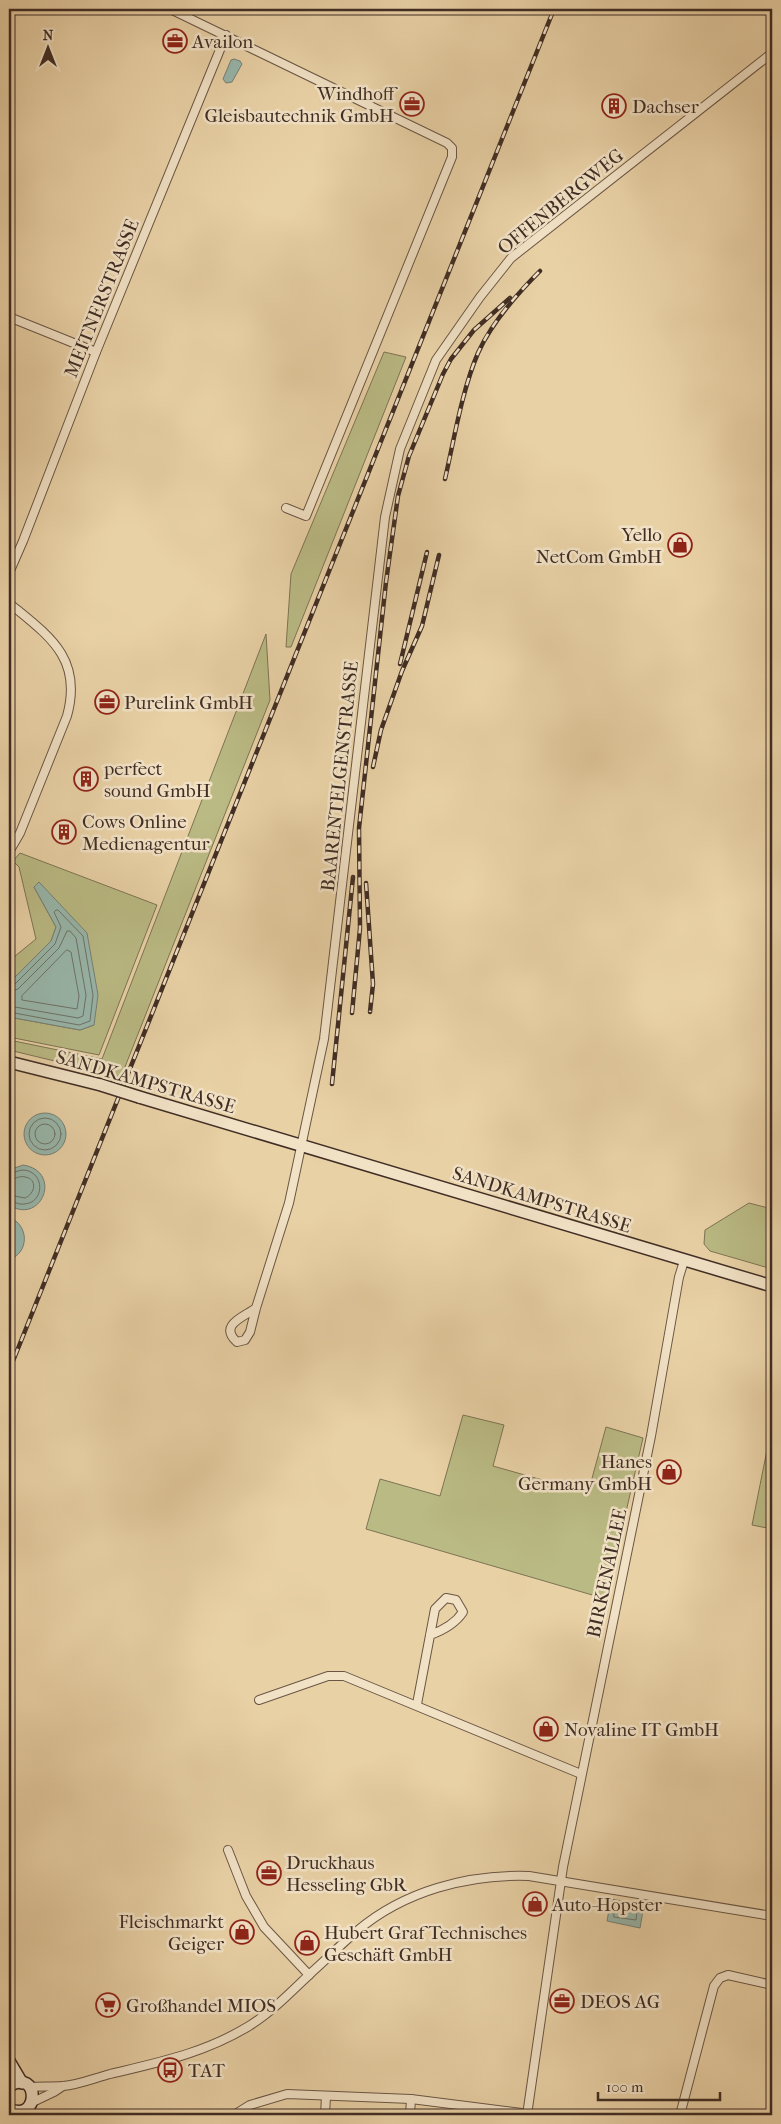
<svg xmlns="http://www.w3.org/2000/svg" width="781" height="2124" viewBox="0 0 781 2124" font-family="'IM FELL French Canon',serif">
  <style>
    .green { fill: #baba84; stroke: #7d7454 }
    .water { fill: #98b7ac; stroke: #758076 }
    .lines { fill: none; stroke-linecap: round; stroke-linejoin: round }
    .shore { stroke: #6c7268; stroke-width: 1 }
    .street-casing { stroke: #6a5644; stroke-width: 10 }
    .secondary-casing { stroke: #402d24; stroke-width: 14 }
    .street { stroke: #f1e1c5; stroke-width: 8 }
    .secondary { stroke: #f1e1c5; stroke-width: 11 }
    .rail-casing { stroke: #402d24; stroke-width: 4.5 }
    .rail { stroke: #f1e1c5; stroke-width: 2.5; stroke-dasharray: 8; stroke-linecap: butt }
    .secondary-bridge-casing { stroke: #402d24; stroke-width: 14; stroke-linecap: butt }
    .secondary-bridge { stroke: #f1e1c5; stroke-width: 11 }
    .labels { text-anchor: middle; stroke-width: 5; stroke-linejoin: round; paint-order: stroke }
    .poi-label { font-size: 19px; fill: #402d24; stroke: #f1e1c5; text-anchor: start }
    .street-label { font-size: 19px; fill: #402d24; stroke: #f1e1c5 }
  </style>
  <rect width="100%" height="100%" fill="#e9d1a6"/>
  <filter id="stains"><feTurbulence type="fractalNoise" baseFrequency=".004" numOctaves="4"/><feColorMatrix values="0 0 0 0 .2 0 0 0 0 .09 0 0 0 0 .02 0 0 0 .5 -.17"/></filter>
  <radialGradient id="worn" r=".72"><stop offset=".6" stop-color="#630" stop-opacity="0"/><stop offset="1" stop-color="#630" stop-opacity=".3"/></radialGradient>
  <g class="green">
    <polygon points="384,352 406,357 291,647 286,647 291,574"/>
    <polygon points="266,634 270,700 121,1077 9,1050 9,1040 102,1059"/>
    <polygon points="20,853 157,905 99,1055 9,1037 9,1017 80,1030 94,1025 39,882 34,887 56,927 51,941 9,983 9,961 36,939 19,867 13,861"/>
    <polygon points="749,1203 772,1209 772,1269 710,1251 704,1244 705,1230"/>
    <polygon points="463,1415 504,1425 493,1466 588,1493 606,1427 643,1438 606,1599 366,1529 380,1479 440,1496"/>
    <polygon points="772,1425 772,1529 752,1525"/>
  </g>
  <g class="water">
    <polygon points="234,59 240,61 242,64 232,82 226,83 223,79 231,60"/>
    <polygon points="39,882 87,933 98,995 94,1025 80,1030 9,1017 9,983 51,941 56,927 34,887"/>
    <circle cx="45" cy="1134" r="21"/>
    <path d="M23,1165c40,6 19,61 -14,40v-35z"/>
    <path d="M9,1217c20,8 21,35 0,43z"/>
    <polygon points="611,1899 644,1905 640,1928 607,1921"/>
  </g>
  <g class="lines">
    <g class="shore">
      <polygon points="67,950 71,952 79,996 77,1009 22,1000 22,996"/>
      <polyline points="9,986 14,985 55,944 61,927 54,912 56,910 58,910 83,936 93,995 90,1021 79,1025 9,1012"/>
      <polyline points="9,992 18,989 59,948 67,931 70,931 76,938 86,995 83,1016 78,1018 9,1006"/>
      <circle cx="45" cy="1134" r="16"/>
      <circle cx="45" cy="1134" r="10"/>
      <path d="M9,1174c5,-1 9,-4 15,-4 21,2 21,33 0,34 -6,1 -10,-3 -15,-3"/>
      <path d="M9,1180c5,0 10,-5 16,-3 13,2 10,17 0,21l-16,-3"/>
      <polygon points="616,1905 637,1909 636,1920 614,1917"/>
    </g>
    <g class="street-casing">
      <g id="street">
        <polyline points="170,9 447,143 452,148 452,157 306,516 286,508"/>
        <polyline points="9,317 96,352"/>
        <polyline points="9,573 23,541 96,352 226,35"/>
        <path d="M9,603c40,33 74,55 58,113l-47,117 -11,19"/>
        <path d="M256,1308c-12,9 -38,17 -19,34l8,-2 5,-8 6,-24 33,-105 35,-164 61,-522 15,-68 36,-89 44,-63 31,-39 261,-205"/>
        <polyline points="259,1700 328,1676 344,1676 581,1774"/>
        <path d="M417,1704l18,-95 11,-11 10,2 7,12c-8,12 -19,18 -33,23"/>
        <polyline points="228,1850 246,1896 264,1927 309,1975"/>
        <path d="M29,2087c11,-1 23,0 34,-1 15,-1 32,-8 47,-12 50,-12 95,-21 139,-48 23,-14 43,-35 63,-54 15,-13 29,-28 45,-41 47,-40 111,-57 172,-55l243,40"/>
        <polyline points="33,2102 54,2092 63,2086"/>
        <polyline points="234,2115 250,2105 287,2094 411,2099 538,2115"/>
        <polyline points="325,2115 326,2096"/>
        <polyline points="410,2115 411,2099"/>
        <polyline points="527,2115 563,1867 651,1436 679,1277 684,1261"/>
        <polyline points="680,2115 714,1986 720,1978 728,1975 772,1985"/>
      </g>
    </g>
    <g class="secondary-casing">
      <g id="secondary">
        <polyline points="9,1062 101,1085"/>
        <polyline points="139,1097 772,1286"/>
        <polyline points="9,2061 22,2083"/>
        <path d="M9,2086c31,-19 31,38 0,23"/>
      </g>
    </g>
    <use href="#street" class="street"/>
    <use href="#secondary" class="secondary"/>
    <g class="rail-casing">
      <g id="rail">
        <path d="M445,479c9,-39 17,-89 33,-126 14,-31 38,-58 62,-82"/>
        <polyline points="400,664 427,552"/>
        <polyline points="373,767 381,730 402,671 422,626 439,555"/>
        <polyline points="366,883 373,984 370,1012"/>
        <polyline points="352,1013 360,928 359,828 386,582 398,496 409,456 443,374 451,359 474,330 510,298"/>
        <polyline points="332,1084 353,877"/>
        <polyline points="9,1371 554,9"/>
      </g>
    </g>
    <use href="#rail" class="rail"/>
    <g class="secondary-bridge-casing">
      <polyline id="secondary-bridge" points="101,1085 139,1097"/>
    </g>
    <use href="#secondary-bridge" class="secondary-bridge"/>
  </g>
  <defs>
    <g id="office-ring" transform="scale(1.25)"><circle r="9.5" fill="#f1e1c5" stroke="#8f2418" stroke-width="1.5"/><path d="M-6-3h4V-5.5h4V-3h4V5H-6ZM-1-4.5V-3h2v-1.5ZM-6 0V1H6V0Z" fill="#8f2418"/></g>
    <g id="building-ring" transform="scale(1.25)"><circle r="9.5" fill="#f1e1c5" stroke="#8f2418" stroke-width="1.5"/><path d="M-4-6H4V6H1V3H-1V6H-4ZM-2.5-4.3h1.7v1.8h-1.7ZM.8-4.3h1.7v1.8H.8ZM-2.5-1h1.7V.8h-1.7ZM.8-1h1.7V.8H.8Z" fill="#8f2418"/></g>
    <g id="shop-ring" transform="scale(1.25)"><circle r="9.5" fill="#f1e1c5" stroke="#8f2418" stroke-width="1.5"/><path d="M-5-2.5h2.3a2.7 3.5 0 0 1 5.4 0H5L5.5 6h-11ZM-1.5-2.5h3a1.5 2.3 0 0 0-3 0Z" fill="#8f2418"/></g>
    <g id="supermarket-ring" transform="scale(1.25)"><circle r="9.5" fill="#f1e1c5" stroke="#8f2418" stroke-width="1.5"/><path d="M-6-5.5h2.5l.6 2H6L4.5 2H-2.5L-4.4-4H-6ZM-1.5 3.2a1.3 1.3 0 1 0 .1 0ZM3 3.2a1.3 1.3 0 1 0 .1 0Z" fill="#8f2418"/></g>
    <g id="bus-ring" transform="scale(1.25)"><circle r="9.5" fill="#f1e1c5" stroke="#8f2418" stroke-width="1.5"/><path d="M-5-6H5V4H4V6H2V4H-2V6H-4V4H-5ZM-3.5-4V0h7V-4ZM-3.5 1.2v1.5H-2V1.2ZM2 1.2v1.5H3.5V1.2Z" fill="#8f2418"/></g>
  </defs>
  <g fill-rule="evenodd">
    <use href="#office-ring" x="175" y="41"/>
    <use href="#office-ring" x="412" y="104"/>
    <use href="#building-ring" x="614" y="106"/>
    <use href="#shop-ring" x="680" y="545"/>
    <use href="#office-ring" x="107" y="702"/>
    <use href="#building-ring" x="86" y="779"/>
    <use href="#building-ring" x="64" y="832"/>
    <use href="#shop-ring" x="669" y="1472"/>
    <use href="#shop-ring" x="546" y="1729"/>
    <use href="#office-ring" x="269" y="1873"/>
    <use href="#shop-ring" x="535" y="1904"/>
    <use href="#shop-ring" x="242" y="1932"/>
    <use href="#shop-ring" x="307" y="1943"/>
    <use href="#office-ring" x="562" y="2001"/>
    <use href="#supermarket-ring" x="108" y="2005"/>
    <use href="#bus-ring" x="170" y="2070"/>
  </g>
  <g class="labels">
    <g class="poi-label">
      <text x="192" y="48">Availon</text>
      <text x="394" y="100" text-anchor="end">Windhoff<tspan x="394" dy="22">Gleisbautechnik GmbH</tspan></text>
      <text x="632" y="113">Dachser</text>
      <text x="662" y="541" text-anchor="end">Yello<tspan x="662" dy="22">NetCom GmbH</tspan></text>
      <text x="124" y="709">Purelink GmbH</text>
      <text x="104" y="775">perfect<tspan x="104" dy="22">sound GmbH</tspan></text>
      <text x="82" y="828">Cows Online<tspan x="82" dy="22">Medienagentur</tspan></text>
      <text x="652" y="1468" text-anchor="end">Hanes<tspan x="652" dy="22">Germany GmbH</tspan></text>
      <text x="564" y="1736">Novaline IT GmbH</text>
      <text x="286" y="1869">Druckhaus<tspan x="286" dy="22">Hesseling GbR</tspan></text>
      <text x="552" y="1911">Auto-Hopster</text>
      <text x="224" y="1928" text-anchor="end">Fleischmarkt<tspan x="224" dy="22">Geiger</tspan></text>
      <text x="324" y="1939">Hubert Graf Technisches<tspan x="324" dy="22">Geschäft GmbH</tspan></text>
      <text x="580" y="2008">DEOS AG</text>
      <text x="126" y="2012">Großhandel MIOS</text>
      <text x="188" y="2077">TAT</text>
    </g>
    <g class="street-label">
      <text transform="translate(560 201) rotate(-39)" y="7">OFFENBERGWEG</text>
      <text transform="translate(101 298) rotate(-68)" y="7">MEITNERSTRASSE</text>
      <text transform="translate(339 776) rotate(-84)" y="7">BAARENTELGENSTRASSE</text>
      <text transform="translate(146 1081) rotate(16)" y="7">SANDKAMPSTRASSE</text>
      <text transform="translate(542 1199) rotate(17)" y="7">SANDKAMPSTRASSE</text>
      <text transform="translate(606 1573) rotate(-78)" y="7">BIRKENALLEE</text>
    </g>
  </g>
  <rect width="781" height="2124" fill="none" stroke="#e9d1a6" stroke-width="30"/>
  <rect x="10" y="10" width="761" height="2104" fill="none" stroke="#402d24" stroke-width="2.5"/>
  <rect x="15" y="15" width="751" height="2094" fill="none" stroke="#402d24"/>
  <g transform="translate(48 48)" stroke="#f1e1c5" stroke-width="4" paint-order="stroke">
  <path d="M0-4L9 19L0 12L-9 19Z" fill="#402d24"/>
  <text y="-8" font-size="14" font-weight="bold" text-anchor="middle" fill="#402d24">N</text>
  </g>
  <path d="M598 2092v8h122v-8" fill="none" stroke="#402d24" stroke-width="2.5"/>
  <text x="606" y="2092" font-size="15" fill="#402d24" stroke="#f1e1c5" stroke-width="4" paint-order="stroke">100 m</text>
  <rect width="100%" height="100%" filter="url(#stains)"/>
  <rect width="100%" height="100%" fill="url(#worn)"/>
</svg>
